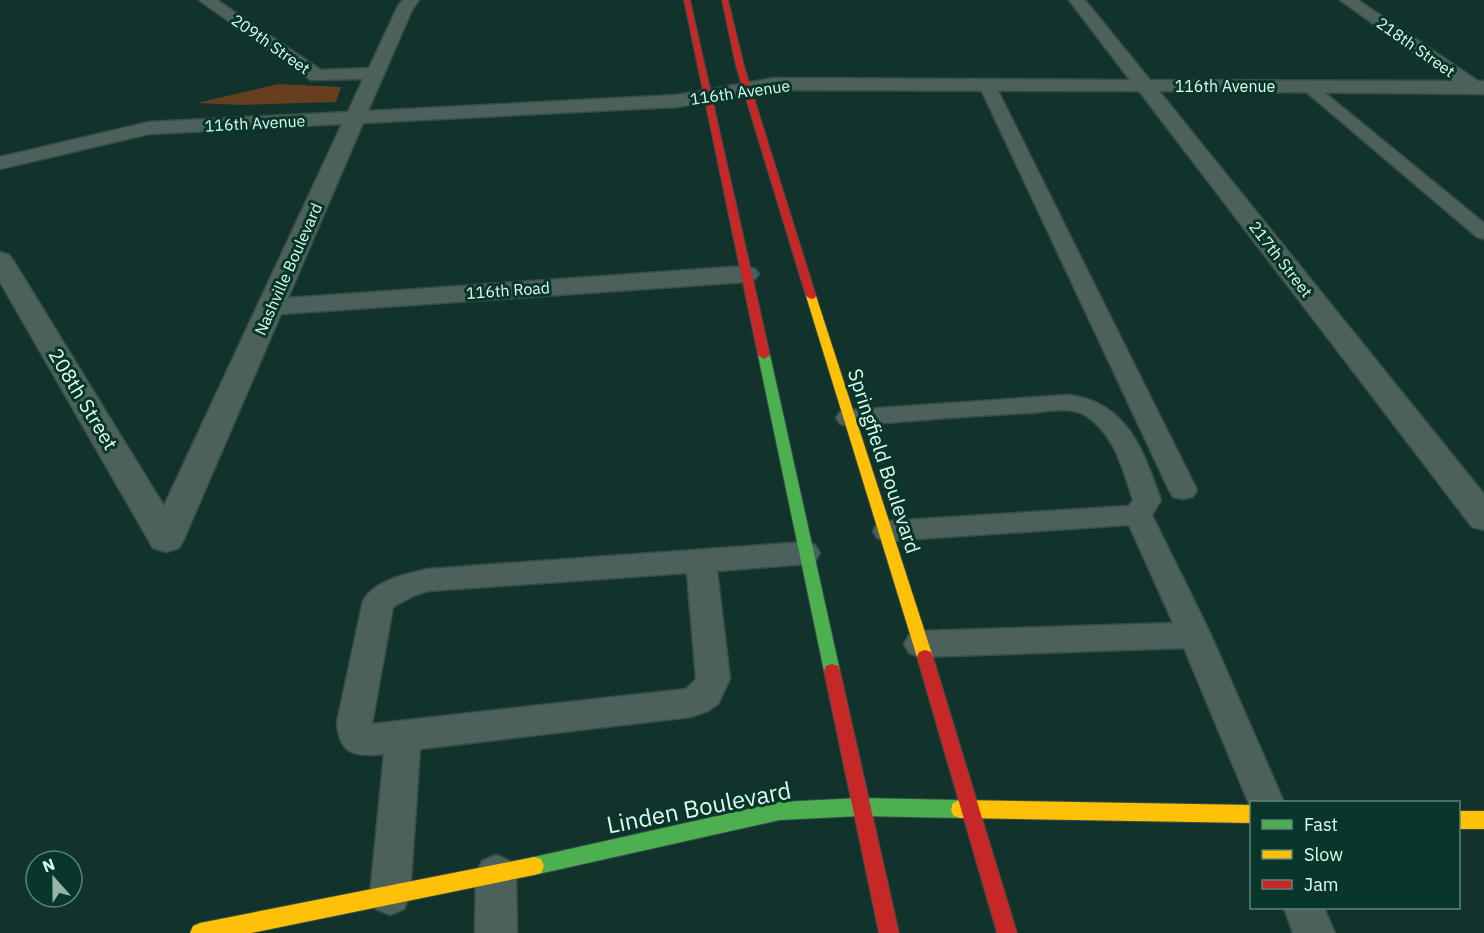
<svg xmlns="http://www.w3.org/2000/svg" width="1484" height="933" viewBox="0 0 1484 933" font-family="'IBM Plex Sans',sans-serif">
  <style>
    .green { fill: #663e20 }
    .lines { fill: none; stroke-linecap: round; stroke-linejoin: round }
    .lane-casing { stroke: #364c46; stroke-width: 3 }
    .street-casing { stroke: #364c46; stroke-width: 3 }
    .fast-casing { stroke: #364c46; stroke-width: 2 }
    .slow-casing { stroke: #364c46; stroke-width: 2 }
    .jam-casing { stroke: #364c46; stroke-width: 2 }
    .lane { fill: #4c615c; fill-rule: evenodd }
    .street { fill: #4c615c; fill-rule: evenodd }
    .fast { fill: #4caf50; fill-rule: evenodd }
    .slow { fill: #ffc107; fill-rule: evenodd }
    .jam { fill: #c62828; fill-rule: evenodd }
    .labels { text-anchor: middle; stroke-width: 6; stroke-linejoin: round; paint-order: stroke }
    .far-street-label { font-size: 16px; fill: #defaf1; stroke: #09362b }
    .street-label { font-size: 20px; fill: #defaf1; stroke: #09362b }
    .near-street-label { font-size: 24px; fill: #defaf1; stroke: #09362b }
  </style>
  <rect width="100%" height="100%" fill="#11332c"/>
  <polygon class="green" points="278,84 341,87 336,102 242,105 197,103"/>
  <g class="lines">
    <g class="lane-casing">
      <g id="lane">
        <polygon points="987,80 995,85 1197,490 1193,497 1183,499 1173,497 1169,490 979,85"/>
        <polygon points="1309,82 1314,84 1484,223 1484,239 1477,237 1304,90 1301,87 1304,84"/>
        <path d="M1068,395c59,6 76,57 93,105l-9,15 59,120 73,167h-32v9l-68,-163 -264,9 -11,-4 -5,-9 5,-9 11,-4 253,-8 -44,-98 -242,16 -10,-3 -4,-7 4,-7 10,-3 242,-15 4,-6c-10,-31 -19,-68 -50,-86 -15,-8 -38,-2 -54,-1 -60,3 -120,8 -180,13l-9,-2 -4,-6 4,-6 9,-2z"/>
        <path d="M805,542l10,3 5,8 -5,8 -10,3 -88,7 13,108 -12,25 -10,7 -17,6 -271,32 -10,146 -6,14 -14,6 -14,-6 -6,-14 14,-141c-29,3 -45,1 -47,-32l26,-121c12,-21 43,-27 65,-32zM687,573l9,106 -10,10 -314,35 21,-117 20,-11 15,-5z"/>
        <polygon points="496,855 510,861 516,874 517,933 475,933 476,874 482,861"/>
        <polygon points="1284,908 1324,908 1335,933 1293,933"/>
      </g>
    </g>
    <g class="street-casing">
      <polygon id="street" points="199,0 217,0 321,70 369,68 398,6 403,0 419,0 412,10 368,111 677,95 774,78 1130,80 1069,0 1085,0 1150,80 1453,81 1340,0 1358,0 1478,81 1484,81 1484,94 1159,91 1484,494 1484,530 1472,527 1139,91 774,90 677,107 363,123 288,298 746,266 755,269 759,274 755,279 746,282 281,314 184,539 179,548 166,552 153,548 0,282 0,252 9,255 13,260 164,506 342,124 149,134 0,169 0,157 149,122 348,112 363,79 311,80"/>
    </g>
    <g class="fast-casing">
      <g id="fast">
        <polygon points="764,351 770,355 840,671 838,676 832,678 826,676 824,671 758,355"/>
        <polygon points="860,798 960,800 967,803 969,809 967,815 960,818 860,816 780,820 534,875 527,873 524,866 527,859 534,857 780,802"/>
      </g>
    </g>
    <g class="slow-casing">
      <g id="slow">
        <polygon points="811,293 816,296 933,657 931,662 925,664 919,662 917,657 806,296"/>
        <polygon points="960,800 1252,805 1252,823 960,818 953,815 951,809 953,803"/>
        <rect x="1458" y="811" width="26" height="18"/>
        <polygon points="534,857 541,859 544,866 541,873 534,875 251,933 190,933 193,926 200,923"/>
      </g>
    </g>
    <g class="jam-casing">
      <g id="jam">
        <polygon points="684,0 690,0 770,355 764,359 758,355"/>
        <polygon points="722,0 728,0 744,66 816,296 815,298 811,299 806,296 736,66"/>
        <polygon points="925,650 931,652 933,657 1017,933 997,933 917,657 919,652"/>
        <polygon points="832,664 838,666 840,671 899,933 879,933 824,671 826,666"/>
      </g>
    </g>
    <use href="#lane" class="lane"/>
    <use href="#street" class="street"/>
    <use href="#fast" class="fast"/>
    <use href="#slow" class="slow"/>
    <use href="#jam" class="jam"/>
  </g>
  <g class="labels">
    <g class="far-street-label">
      <text transform="translate(271 44) rotate(35)" y="6">209th Street</text>
      <text transform="translate(1416 47) rotate(35)" y="6">218th Street</text>
      <text x="1225" y="92">116th Avenue</text>
      <text transform="translate(740 92) rotate(-8)" y="6">116th Avenue</text>
      <text transform="translate(255 123) rotate(-3)" y="6">116th Avenue</text>
      <text transform="translate(1281 259) rotate(52)" y="6">217th Street</text>
      <text transform="translate(288 269) rotate(-66)" y="6">Nashville Boulevard</text>
      <text transform="translate(508 290) rotate(-4)" y="6">116th Road</text>
    </g>
    <g class="street-label">
      <text transform="translate(83 399) rotate(59)" y="7">208th Street</text>
      <text transform="translate(884 461) rotate(72)" y="7">Springfield Boulevard</text>
    </g>
    <g class="near-street-label">
      <text transform="translate(699 808) rotate(-11)" y="8">Linden Boulevard</text>
    </g>
  </g>
  <rect x="1250" y="801" width="210" height="108" fill="#09362b" stroke="#5e847a" stroke-width="1.5"/>
  <rect x="1262" y="820" width="30" height="9" fill="#4caf50" stroke="#5e847a" stroke-width="1.5"/>
  <text x="1304" y="831" font-size="18" fill="#defaf1">Fast</text>
  <rect x="1262" y="850" width="30" height="9" fill="#ffc107" stroke="#5e847a" stroke-width="1.5"/>
  <text x="1304" y="861" font-size="18" fill="#defaf1">Slow</text>
  <rect x="1262" y="880" width="30" height="9" fill="#c62828" stroke="#5e847a" stroke-width="1.5"/>
  <text x="1304" y="891" font-size="18" fill="#defaf1">Jam</text>
  <g transform="translate(54 879) rotate(339)"><circle r="28" fill="#09362b" stroke="#5e847a" stroke-width="1.5"/>
  <path d="M0-4.5L10 22L0 15L-10 22Z" fill="#96b4ac"/>
  <text y="-9" font-size="16" font-weight="bold" text-anchor="middle" fill="#defaf1">N</text>
  </g>
</svg>
